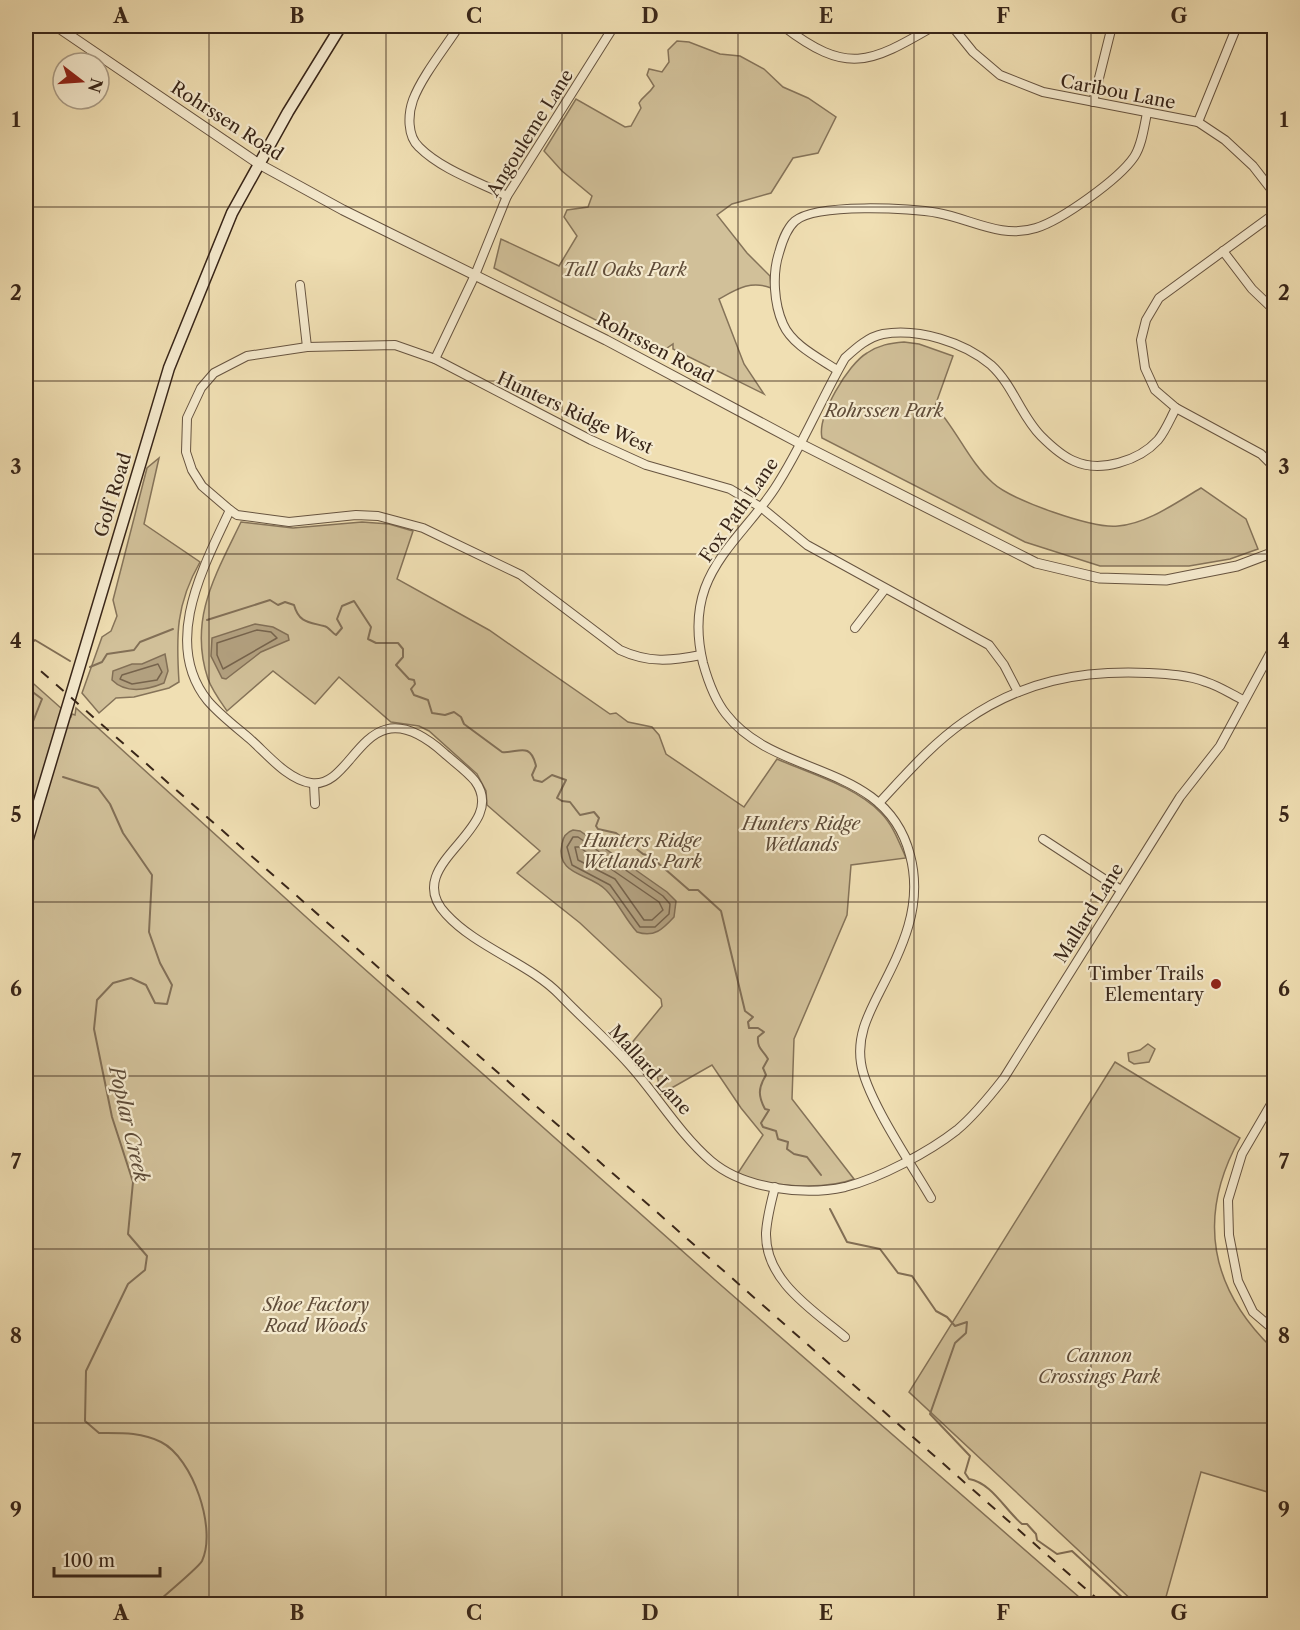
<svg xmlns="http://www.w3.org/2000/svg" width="1300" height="1630" viewBox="0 0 1300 1630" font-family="'Libre Caslon Text',serif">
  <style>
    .green { fill: #d1c099; stroke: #857359; stroke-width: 1.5 }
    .water { fill: #b2a07f; stroke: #826f56; stroke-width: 1.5 }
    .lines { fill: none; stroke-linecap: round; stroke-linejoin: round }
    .shore { stroke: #76634c; stroke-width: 1.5 }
    .stream { stroke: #826f56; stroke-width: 2 }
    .minor-casing { stroke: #675440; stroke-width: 10 }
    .tertiary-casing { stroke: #675440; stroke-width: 11 }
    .secondary-casing { stroke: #392619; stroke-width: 13 }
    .minor { stroke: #f5eace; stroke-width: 8 }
    .tertiary { stroke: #f5eace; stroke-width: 9 }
    .secondary { stroke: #f5eace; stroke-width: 10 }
    .rail { stroke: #392619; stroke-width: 2; stroke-dasharray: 10 10; stroke-linecap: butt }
    .grid { fill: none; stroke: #392619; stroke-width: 1.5; stroke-opacity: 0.55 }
    .poi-dot { fill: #8f2418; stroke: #f5eace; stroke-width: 2 }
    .labels { text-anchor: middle; stroke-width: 4.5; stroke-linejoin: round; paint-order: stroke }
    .street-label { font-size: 18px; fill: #392619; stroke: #f5eace }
    .park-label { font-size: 18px; font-style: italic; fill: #5f4c39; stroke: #f5eace }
    .poi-label { font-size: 18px; fill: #392619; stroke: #f5eace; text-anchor: end }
    .water-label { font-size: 20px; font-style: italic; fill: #5d4b38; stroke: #f5eace }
    .neatline { fill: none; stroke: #392619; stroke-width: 2 }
    .grid-label { font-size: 20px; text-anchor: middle; font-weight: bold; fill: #392619 }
  </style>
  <rect width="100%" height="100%" fill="#f0dfb3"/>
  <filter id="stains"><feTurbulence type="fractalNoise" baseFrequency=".00333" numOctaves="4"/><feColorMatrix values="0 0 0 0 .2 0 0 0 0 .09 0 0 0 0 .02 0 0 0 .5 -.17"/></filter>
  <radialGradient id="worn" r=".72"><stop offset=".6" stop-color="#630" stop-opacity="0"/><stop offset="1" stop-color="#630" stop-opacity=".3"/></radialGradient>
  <g class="green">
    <path d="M677,41l12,1 31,12 20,2 24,13 19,18 25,11 28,19 -18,36 -25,5 -22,35 -39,11 -15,11 30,38 23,23 1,12c-20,-8 -34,1 -52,11l25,65 20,30 -91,-45v-5l-13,9 -166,-85 7,-29 58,27 18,-30 -13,-19 3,-7 21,-3 4,-11 -30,-25 -18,-20 32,-52 49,28 6,-1 10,-18 -2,-5c4,-7 10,-9 15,-17l-7,-11 2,-6 13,3 7,-10 -1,-12z"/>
    <path d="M904,342l15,2 34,12 -18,50c22,24 34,56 58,77 18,17 100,46 125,43 29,-2 59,-24 83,-38l45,31 12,30 -28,10 -41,7h-89l-75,-24 -203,-104c-5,-22 26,-74 45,-85 12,-8 23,-10 37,-11z"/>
    <path d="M159,458l-15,66 56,38c-24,42 -24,73 -21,120l-10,6 -35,9 -18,1 -17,15 -17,-20 20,-56 9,-6 6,-15 -4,-16 34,-132z"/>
    <path d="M241,522l52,6 69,-6 27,2 24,7 -16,48 92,51 121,84 6,-1 12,9 24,5 7,8 7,19 78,53 33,-48c34,15 78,27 104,54 12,12 18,29 25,45l-55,7 -4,50 -53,124 -2,60 62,80c-28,11 -89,9 -116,-6l25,-38 -22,-27 -29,-43 -51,29 -4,-19 -31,-25 36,-44 -1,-7 -81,-76 -63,-50 23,-22 -53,-46 -1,-14 -9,-17 -48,-43 -10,-5 -28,-4 -52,-45 -24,27 -42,-33 -46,40c-7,-10 -15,-21 -19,-32 -20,-60 8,-105 33,-157z"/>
    <polygon points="26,677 71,717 72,714 75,715 76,708 316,926 715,1280 1087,1604 26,1604"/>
    <polygon points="1148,1044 1155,1049 1149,1062 1134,1064 1129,1061 1128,1053 1140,1050"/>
    <path d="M1115,1062l125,76c-44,79 -30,151 34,212v144l-73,-22 -37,132h-28l-227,-212z"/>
  </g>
  <g class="water">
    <polygon points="255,624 273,627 288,635 289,640 261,652 226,679 222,678 211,656 212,638"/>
    <path d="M165,654l3,17 -4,12c-17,7 -38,11 -52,-3l1,-9 19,-7h10z"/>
    <path d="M573,830l7,1 87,61 9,9 -2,16c-11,12 -20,21 -37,15 -12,-13 -19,-30 -31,-42 -16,-17 -51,-14 -44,-46 1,-7 5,-12 11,-14z"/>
  </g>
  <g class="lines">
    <g class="shore">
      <polygon points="257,630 271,632 277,638 223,669 217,655 217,643"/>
      <polygon points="158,664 162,672 157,680 132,684 120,679 122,675"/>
      <polygon points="573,837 578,837 663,896 670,904 669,914 655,927 640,927 610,885 572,865 567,847"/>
      <polygon points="575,847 579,847 659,902 663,910 652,920 644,920 615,879 578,860"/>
    </g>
    <g class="stream">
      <path d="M207,620l63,-20 8,5 7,-3 9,3c5,18 15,17 30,21 5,1 7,6 12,9l6,-7 -5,-9 5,-13 12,-5 17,26 -3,12 8,4h22l5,6v8l-7,8 13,14 5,1 1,4 -4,5 3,6 14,5 4,13 13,2 9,-3 7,5 3,7 38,28c15,2 28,-12 34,14l-4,9 2,5 8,2 10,-7 14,5 -9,18 5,3 8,1 10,13 14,-3 5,6 -3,8 2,3 18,4 27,21 7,2 39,34h9l23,21 24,100 8,6 -5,5 1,6h9l6,4 -6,5c-1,12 5,13 10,22l-5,9 3,7c-8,13 -8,21 -1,34l4,1 -8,13 2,4 13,4 2,8 10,3 -1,7 7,5 13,3 14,18"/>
      <polyline points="29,645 35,640 70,661"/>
      <polyline points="90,667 102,662 107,654 134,650 140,642 173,629"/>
      <polyline points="26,687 42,699 32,724 26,724"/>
      <polyline points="26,765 33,767"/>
      <path d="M63,777l35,11 12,16 13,29 29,42 -3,57 11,31 12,22 -5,19 -12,-1 -9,-18 -15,-7 -18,5 -16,17 -3,29 18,88 21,65 -5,52 19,22 -2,14 -17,14 -42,87 -1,50 14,12c22,0 42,-1 62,9 32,16 56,87 41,119 -4,7 -38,35 -47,43"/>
      <path d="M830,1209l17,33 33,7 18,24 14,3 24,35 11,6 8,9 12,-4 -1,11 -11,10 -25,71 40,42 -5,17 4,6c23,4 36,31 53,45h5l9,10 1,6 20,14 15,-3 53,49 -1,4"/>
    </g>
    <g class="minor-casing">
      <g id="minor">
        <path d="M459,26c-14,22 -37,50 -46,74 -5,14 -6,36 6,47 23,23 60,35 88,49"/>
        <path d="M783,26c64,49 86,38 151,0"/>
        <polyline points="952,26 973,52 1000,75 1043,92 1198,122 1225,140 1253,166 1274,193"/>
        <polyline points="1093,102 1112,26"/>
        <polyline points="1198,122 1237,26"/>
        <polyline points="1274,214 1159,298 1146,320 1141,340 1145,368 1155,390 1176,408 1261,454 1274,467"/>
        <polyline points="1223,251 1252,289 1274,310"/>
        <polyline points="300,285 307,347"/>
        <polyline points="435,359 475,275 507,196 614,26"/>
        <path d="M837,370c-18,-12 -45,-25 -54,-46 -9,-20 -11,-50 -4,-71 3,-11 7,-24 16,-32 21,-18 116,-13 143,-8 33,6 64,26 98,15 26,-8 83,-49 98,-71 8,-12 10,-30 13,-44"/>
        <path d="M230,510c-26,56 -69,133 -22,191 12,14 28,26 42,38 17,15 38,41 61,44 45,7 52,-102 133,-30 10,9 23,18 31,28 36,49 -77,82 -29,133 31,34 83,49 114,81 24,25 51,48 74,75 25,29 47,65 77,91 33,28 93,35 134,26 35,-9 84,-35 112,-57 18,-15 33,-34 47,-52l176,-281 40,-51 52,-96"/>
        <polyline points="855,628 885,589"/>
        <path d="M701,655c-30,6 -53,8 -81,-5l-99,-75 -98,-47 -45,-12 -22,-1 -67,7 -52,-7 -7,-5 -28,-24 -10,-16 -6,-18 1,-34 14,-30 13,-15 33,-17 60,-9 88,-2 40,14 156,81 55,25 84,24 32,19 45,37 182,100 15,20 14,27"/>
        <polyline points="314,784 315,804"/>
        <path d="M879,803c28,-30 53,-59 86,-82 57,-40 116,-51 183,-48 19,1 40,2 58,9 13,4 25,12 37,18"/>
        <polyline points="1043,839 1121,890"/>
        <polyline points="1274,1099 1242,1154 1228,1200 1229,1235 1238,1281 1253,1312 1274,1330"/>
        <path d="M775,1187c-4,15 -8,31 -9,46 -1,48 47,77 79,104"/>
        <path d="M931,1198c-19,-33 -65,-100 -70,-135 -4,-26 6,-46 17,-68 23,-45 46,-88 32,-140 -24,-94 -134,-76 -184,-141 -12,-15 -18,-33 -23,-51 -6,-25 -7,-50 2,-75 14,-38 48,-66 70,-100 27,-41 45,-87 70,-130 11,-10 23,-21 38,-24 35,-6 81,8 108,31 22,20 30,51 50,71 9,9 21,20 33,25 26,12 65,0 84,-21 8,-10 12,-21 18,-32"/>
      </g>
    </g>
    <g class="tertiary-casing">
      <polyline id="tertiary" points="56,26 259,164 343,210 606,340 801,444 1036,563 1099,578 1166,580 1237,566 1274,552"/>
    </g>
    <g class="secondary-casing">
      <polyline id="secondary" points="26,845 169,368 232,213 288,112 341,26"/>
    </g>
    <use href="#minor" class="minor"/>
    <use href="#tertiary" class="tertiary"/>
    <use href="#secondary" class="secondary"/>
    <polyline class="rail" points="26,658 1103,1604"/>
  </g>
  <path class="grid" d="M209,26v1578M386,26v1578M562,26v1578M738,26v1578M914,26v1578M1091,26v1578M26,207h1248M26,381h1248M26,554h1248M26,728h1248M26,902h1248M26,1076h1248M26,1249h1248M26,1423h1248"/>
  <circle class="poi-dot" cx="1216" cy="984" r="6"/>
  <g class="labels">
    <g class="street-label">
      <text transform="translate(1118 92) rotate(11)" y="6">Caribou Lane</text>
      <text transform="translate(227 121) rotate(33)" y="6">Rohrssen Road</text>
      <text transform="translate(530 133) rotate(-58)" y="6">Angouleme Lane</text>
      <text transform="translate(655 348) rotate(28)" y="6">Rohrssen Road</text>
      <text transform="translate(575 413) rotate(25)" y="6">Hunters Ridge West</text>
      <text transform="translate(113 495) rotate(-73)" y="6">Golf Road</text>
      <text transform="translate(739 510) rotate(-55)" y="6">Fox Path Lane</text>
      <text transform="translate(1089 913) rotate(-58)" y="6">Mallard Lane</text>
      <text transform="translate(650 1070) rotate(48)" y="6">Mallard Lane</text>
    </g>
    <g class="park-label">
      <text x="625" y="276">Tall Oaks Park</text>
      <text x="884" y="417">Rohrssen Park</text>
      <text x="801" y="830">Hunters Ridge<tspan x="801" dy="21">Wetlands</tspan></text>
      <text x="642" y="847">Hunters Ridge<tspan x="642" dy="21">Wetlands Park</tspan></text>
      <text x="316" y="1311">Shoe Factory<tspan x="316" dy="21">Road Woods</tspan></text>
      <text x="1099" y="1362">Cannon<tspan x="1099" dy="21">Crossings Park</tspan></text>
    </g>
    <g class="poi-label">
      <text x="1204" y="980">Timber Trails<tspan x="1204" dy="21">Elementary</tspan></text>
    </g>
    <g class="water-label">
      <text transform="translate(129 1124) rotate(77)" y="7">Poplar Creek</text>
    </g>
  </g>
  <rect width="1300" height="1630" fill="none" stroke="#f0dfb3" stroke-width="66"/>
  <g transform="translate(81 81) rotate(107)"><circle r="28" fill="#f5eace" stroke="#aa9c86" stroke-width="1.5"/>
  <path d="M0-4.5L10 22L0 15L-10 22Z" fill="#8f2418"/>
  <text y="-9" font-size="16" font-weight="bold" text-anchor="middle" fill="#392619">N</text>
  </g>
  <path d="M54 1567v9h106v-9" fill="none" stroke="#392619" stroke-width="3"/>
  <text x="63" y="1567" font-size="18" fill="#392619" stroke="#f5eace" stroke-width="4.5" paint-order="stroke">100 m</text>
  <rect x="33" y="33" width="1234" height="1564" class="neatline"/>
  <g class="grid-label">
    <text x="121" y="23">A</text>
    <text x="297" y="23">B</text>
    <text x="474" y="23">C</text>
    <text x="650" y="23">D</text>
    <text x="826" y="23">E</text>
    <text x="1003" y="23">F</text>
    <text x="1179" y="23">G</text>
    <text x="16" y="127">1</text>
    <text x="1284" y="127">1</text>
    <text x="16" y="300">2</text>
    <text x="1284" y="300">2</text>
    <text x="16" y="474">3</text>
    <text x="1284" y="474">3</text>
    <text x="16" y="648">4</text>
    <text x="1284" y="648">4</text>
    <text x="16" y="822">5</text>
    <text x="1284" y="822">5</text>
    <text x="16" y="996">6</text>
    <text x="1284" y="996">6</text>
    <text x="16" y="1169">7</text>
    <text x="1284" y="1169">7</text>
    <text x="16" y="1343">8</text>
    <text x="1284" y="1343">8</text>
    <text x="16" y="1517">9</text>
    <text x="1284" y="1517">9</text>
    <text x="121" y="1620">A</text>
    <text x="297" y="1620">B</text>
    <text x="474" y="1620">C</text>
    <text x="650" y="1620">D</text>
    <text x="826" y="1620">E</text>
    <text x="1003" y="1620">F</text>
    <text x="1179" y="1620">G</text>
  </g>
  <rect width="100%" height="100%" filter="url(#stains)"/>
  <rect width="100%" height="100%" fill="url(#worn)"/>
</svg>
